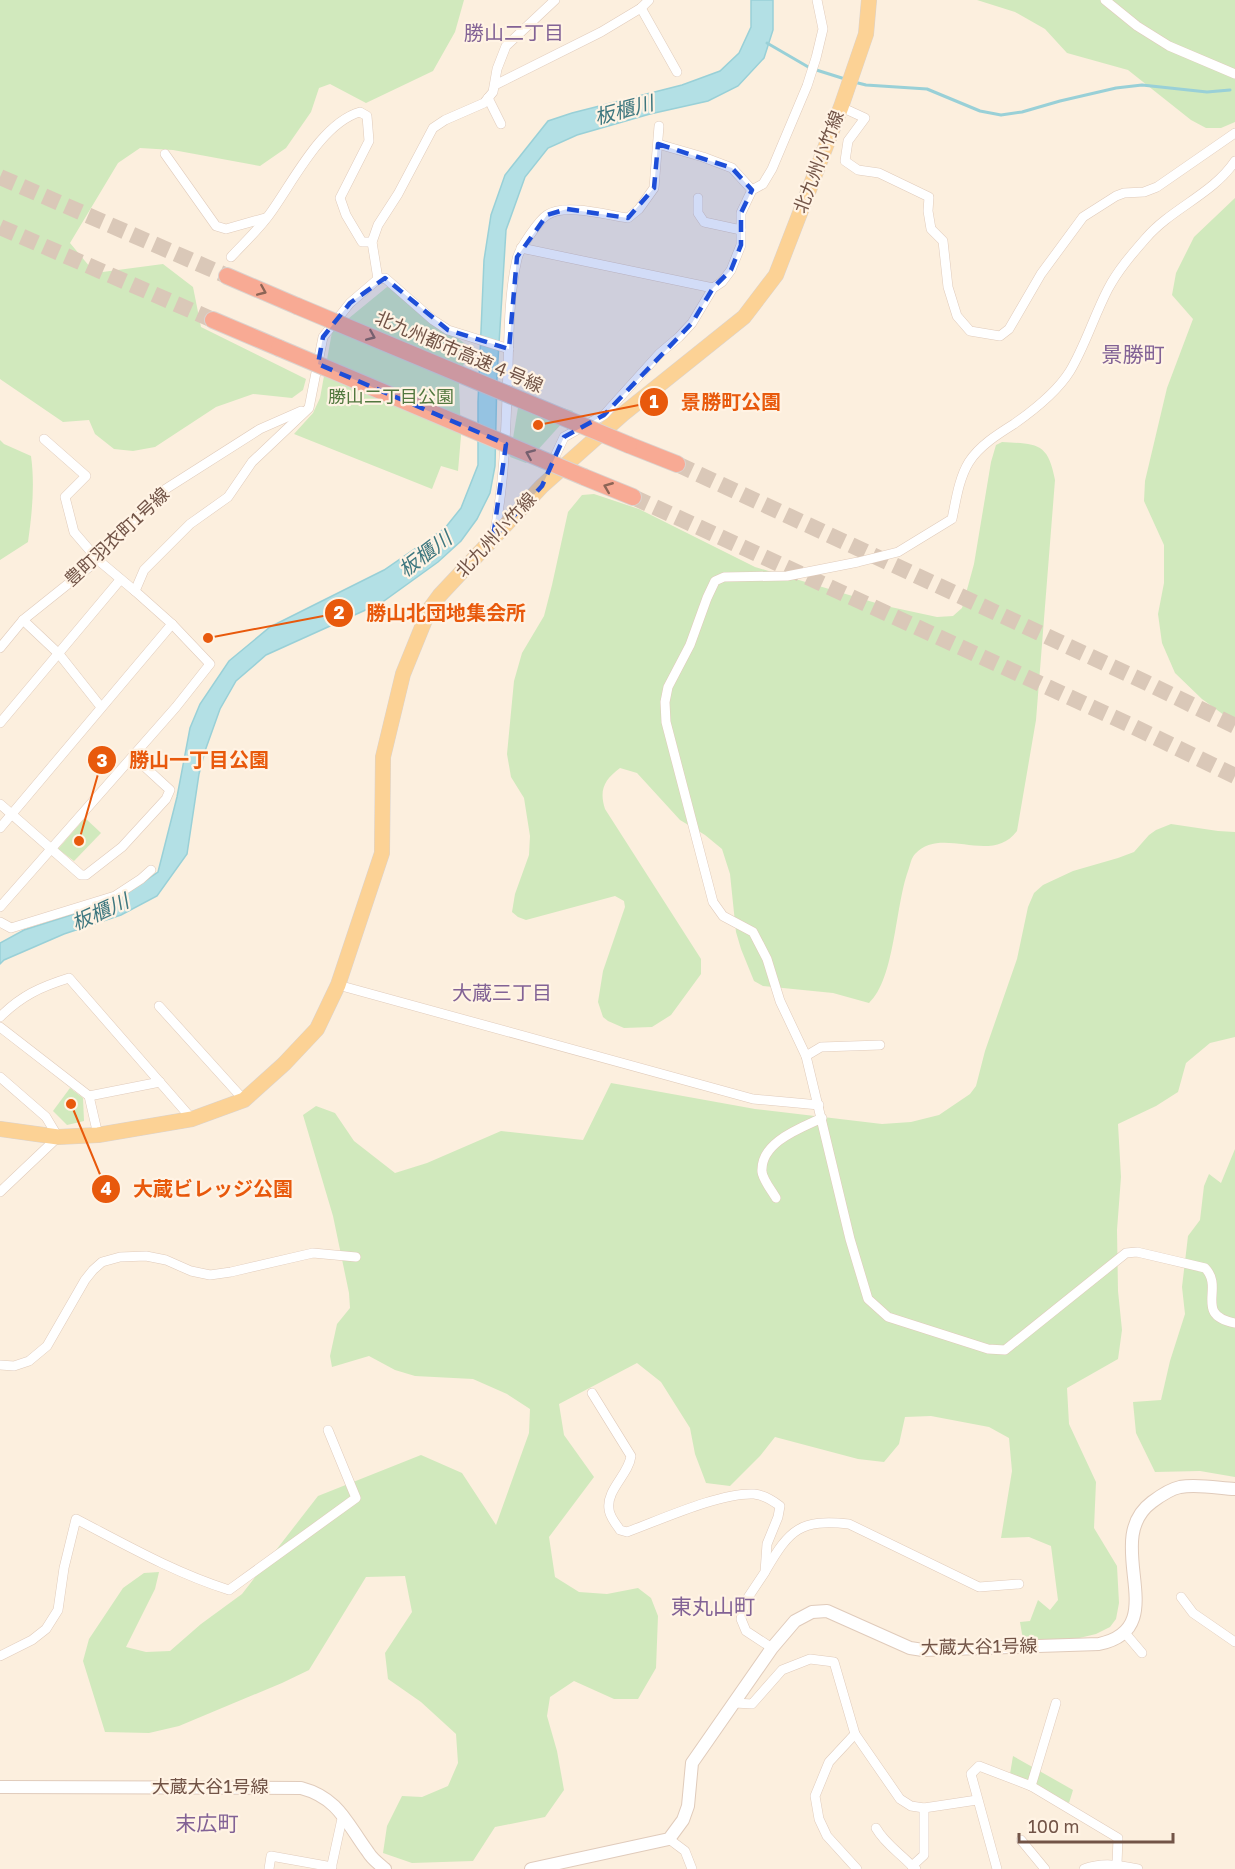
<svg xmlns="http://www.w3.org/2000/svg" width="1235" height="1869" viewBox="0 0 1235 1869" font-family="'Golos Text','Noto Sans JP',sans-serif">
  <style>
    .green { fill: #d1e9bd }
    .water { fill: #b3e0e5; stroke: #99d0d7; stroke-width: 1.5 }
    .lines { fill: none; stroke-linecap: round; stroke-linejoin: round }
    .stream { stroke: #99d0d7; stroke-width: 3 }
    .motorway-tunnel { stroke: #dac8b8; stroke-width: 16; stroke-dasharray: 16 8; stroke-linecap: butt }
    .minor-casing { stroke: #e0cbbb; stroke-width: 10 }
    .tertiary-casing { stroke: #e0cbbb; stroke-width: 14 }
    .primary-casing { stroke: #dad3cf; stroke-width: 16 }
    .motorway-casing { stroke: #dad3cf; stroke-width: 18 }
    .minor { stroke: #fff; stroke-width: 9 }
    .tertiary { stroke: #fff; stroke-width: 12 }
    .primary { stroke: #fcd295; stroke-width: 15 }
    .motorway { stroke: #f8aa94; stroke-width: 16 }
    .motorway-bridge-casing { stroke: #dad3cf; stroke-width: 18; stroke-linecap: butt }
    .motorway-bridge { stroke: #f8aa94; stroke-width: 16 }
    .oneway { stroke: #8d6556 }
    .marked { fill: #1d4ed8; fill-opacity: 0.2; stroke: #1d4ed8; stroke-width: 4.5; stroke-dasharray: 12 8; stroke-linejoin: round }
    .labels { text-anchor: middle; stroke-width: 4.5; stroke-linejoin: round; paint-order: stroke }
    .street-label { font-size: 18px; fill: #725447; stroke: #fff3e4 }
    .park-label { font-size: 18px; fill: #52783f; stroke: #fff3e4 }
    .neighbourhood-label { font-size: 20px; fill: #826295; stroke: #fff3e4 }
    .water-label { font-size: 20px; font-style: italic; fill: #3e777f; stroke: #fff3e4 }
    .quarter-label { font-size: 21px; fill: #826295; stroke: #fff3e4 }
    .leader { fill: none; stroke: #e8590c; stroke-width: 2 }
    .callout-dot { fill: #e8590c; stroke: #fff3e4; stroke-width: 2 }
    .mark-label { font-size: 18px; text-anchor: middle; font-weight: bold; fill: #fff }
    .callout-label { font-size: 20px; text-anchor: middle; font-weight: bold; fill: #e8590c; stroke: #fff3e4; stroke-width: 4.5; stroke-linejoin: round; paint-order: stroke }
  </style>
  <rect width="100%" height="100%" fill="#fcefde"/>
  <g class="green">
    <polygon points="0,0 464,0 455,32 433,71 366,103 330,84 319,88 311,112 286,148 260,166 173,150 140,148 118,163 70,243 95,273 163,264 193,287 201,327 306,379 303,390 292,398 253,394 216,407 155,447 133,451 114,449 95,434 89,420 63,422 0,379"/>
    <polygon points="977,0 1235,0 1235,122 1221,128 1206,128 1191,120 1128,70 1067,53 1045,29 1015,12"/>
    <polygon points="1235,198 1235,723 1202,699 1175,673 1162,643 1158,614 1164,583 1164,545 1144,501 1145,481 1167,388 1193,319 1172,295 1176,273 1194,237"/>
    <polygon points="387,287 391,288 468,346 459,384 461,436 458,471 441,466 432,489 294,434 313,413 320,398 332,332"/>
    <polygon points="520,395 573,411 526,463 510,457"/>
    <path d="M0,440l4,4 27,12c4,28 1,58 -3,86l-28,18z"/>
    <path d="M1002,442c35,2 46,0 53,38l-19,240 -19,111c-26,35 -75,-6 -102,23 -4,4 -5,12 -7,17 -13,36 -13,108 -39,132l-36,-10 -70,-7 -9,-5 -13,-32 -5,-17 -6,-58 -8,-25 -17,-14 -25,-15 -43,-47 -17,-5c-16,12 -21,22 -15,41l96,150v15l-30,41 -19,12 -28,1 -16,-7 -5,-4 -5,-15 5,-31 22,-64 -1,-6 -9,-5 -89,24 -8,-3 -6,-5 3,-18 14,-39 1,-19 -6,-38 -13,-21 -4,-23 7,-73 8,-28 22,-37 8,-31 16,-73 14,-17 12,-1 45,15 116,58 131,39 51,11 16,-1 9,-8 12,-44 17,-102 5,-17z"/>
    <polygon points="85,818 101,833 74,861 58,849"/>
    <polygon points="1171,824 1218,831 1235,832 1235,1037 1210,1043 1186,1063 1178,1092 1156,1106 1118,1124 1121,1177 1117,1230 1118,1291 1122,1330 1118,1359 1067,1388 1069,1424 1096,1482 1094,1528 1117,1566 1119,1603 1116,1619 1110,1627 1096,1634 1071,1640 1023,1640 1020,1622 1030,1621 1038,1600 1050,1610 1058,1600 1051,1546 1029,1537 1001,1538 1012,1471 1009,1438 989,1427 931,1416 905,1417 899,1444 884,1462 858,1459 775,1437 760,1456 730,1486 706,1483 695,1454 690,1428 661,1382 637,1363 559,1404 564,1435 594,1477 549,1537 555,1577 579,1592 607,1594 638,1588 651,1598 658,1616 656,1668 638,1699 614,1699 574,1681 550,1697 547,1716 557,1751 564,1790 545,1817 495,1827 473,1861 412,1863 383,1853 387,1826 402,1796 422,1797 448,1786 458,1763 456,1734 421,1702 388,1679 385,1653 412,1612 405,1576 366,1577 309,1670 282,1683 179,1726 149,1733 105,1732 83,1661 89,1639 123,1588 144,1573 159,1572 155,1589 126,1647 146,1652 170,1651 201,1624 242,1594 318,1496 421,1455 462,1473 496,1525 529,1433 530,1409 507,1394 473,1379 415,1376 395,1370 369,1356 332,1367 330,1356 337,1324 350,1308 349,1293 333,1216 303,1115 316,1106 335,1113 354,1141 395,1173 427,1163 501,1131 583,1140 611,1083 755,1109 882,1124 911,1122 939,1115 970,1094 976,1086 985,1051 1017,959 1028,907 1034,893 1043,885 1073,871 1118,858 1134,852 1149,835 1156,830"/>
    <polygon points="70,1088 83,1098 84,1121 67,1125 53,1111"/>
    <polygon points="1235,1149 1235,1477 1200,1471 1155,1472 1136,1433 1133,1402 1161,1400 1170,1361 1185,1314 1182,1287 1188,1236 1200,1220 1204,1186 1209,1174 1221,1183"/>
    <polygon points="1013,1756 1073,1790 1069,1803 1036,1785 1010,1774"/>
  </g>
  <polygon class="water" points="751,0 773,0 773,30 764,58 738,86 708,101 650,114 577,135 548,148 525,177 506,230 497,376 495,466 490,493 477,519 461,541 438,562 381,603 266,655 236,681 220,709 205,751 199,774 187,854 157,896 121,915 64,934 4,960 0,964 0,943 24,930 115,901 158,872 177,797 190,728 200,704 229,661 270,627 384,570 445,528 461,508 478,465 478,402 484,260 491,215 505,175 548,121 572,113 682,85 720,71 739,53 751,27"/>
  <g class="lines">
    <g class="stream">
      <polyline points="767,43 810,68 845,79"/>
      <polyline points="854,82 866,85 927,89 980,111 1001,115 1022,112 1060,101 1116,88 1142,85 1207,92 1230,90"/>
    </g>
    <g class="motorway-tunnel">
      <polyline points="0,177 227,276"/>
      <polyline points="0,227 213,320"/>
      <polyline points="677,464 1145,682 1235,726"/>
      <polyline points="633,497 1128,724 1235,776"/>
    </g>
    <g class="minor-casing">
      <g id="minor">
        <polyline points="1105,0 1137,26 1169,46 1235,74"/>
        <polyline points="641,8 677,72"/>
        <polyline points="495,85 601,32 641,8 649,0"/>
        <polyline points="488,98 501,124"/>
        <polyline points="841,107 865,118 848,141 845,161 858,170 879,173 929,197 928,211 931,229 943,241 948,287 957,316 970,331 1000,336 1009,329 1041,274 1083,217 1116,196 1124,193 1144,192 1157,187 1235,133"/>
        <polyline points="658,144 703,157 732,168 752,190"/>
        <polyline points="165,154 216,226 226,229 265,218"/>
        <path d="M1235,161c-22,33 -63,47 -89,77 -14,16 -28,32 -38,51 -14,27 -23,57 -38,82 -13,21 -36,39 -56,53 -16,10 -35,22 -45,38 -10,16 -13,38 -17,57l-54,33 -40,10 -71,14 -63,1 -9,4 -8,17 -17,47 -22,42 -3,15 1,20 47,180 10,14 30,16 14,27 13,42 26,55 44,183 18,60 20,18 100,32 17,1 121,-97 11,-1 68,16c20,20 -12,47 30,55"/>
        <polyline points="698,198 698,213 704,222 741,230"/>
        <polyline points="521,248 713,288"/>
        <path d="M231,257c13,-14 27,-27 38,-42 23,-31 52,-92 91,-103l7,4 2,25 -29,57 6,17 16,27h10"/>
        <polyline points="378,279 385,278 433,320 448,330 509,349"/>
        <polyline points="44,439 86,476 65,497 74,532 98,560 135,591"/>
        <polyline points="551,465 564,437 604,415 659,354 679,337 692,323 713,288 722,282 731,270 741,245 741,213 752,190 763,184 772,169 807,86 816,58 823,29 817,0"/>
        <path d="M494,536c11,-56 12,-111 14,-168 1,-36 1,-74 9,-109 2,-10 22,-39 30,-44 18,-12 60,0 81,3l11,-9 15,-21 5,-62"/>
        <polyline points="23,620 59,654 101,707"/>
        <polyline points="0,648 23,620 98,560 161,492 260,429 301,411"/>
        <polyline points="0,723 120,580"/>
        <polyline points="0,804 81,875 86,875 122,847 166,799 170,790 133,756"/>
        <polyline points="0,828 172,624"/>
        <polyline points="0,907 176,707 210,664 172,624 135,591 144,570 190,524 228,497 252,462 309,408 323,337 350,303 378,279 372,242 378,225 398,194 433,128 445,120 484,103 493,92 497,69 506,46 555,0"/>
        <polyline points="0,922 11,928 115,896 141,879 151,870"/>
        <polyline points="338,985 753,1099 819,1105"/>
        <polyline points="159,1006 244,1100"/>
        <path d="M0,1017c21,-21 40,-30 69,-39l123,141"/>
        <polyline points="0,1027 89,1096 98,1135"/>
        <polyline points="806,1056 821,1047 880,1045"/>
        <polyline points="0,1077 46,1117 58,1137 0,1192"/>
        <polyline points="89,1096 160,1082"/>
        <path d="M776,1198c-4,-7 -13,-18 -14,-26 -2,-30 39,-44 60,-54"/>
        <polyline points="0,1365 14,1366 29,1361 47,1346 85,1280 93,1270 102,1262 120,1257 146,1256 166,1260 191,1271 210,1275 231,1272 313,1253 356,1257"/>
        <path d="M592,1393l39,63c-2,18 -25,34 -22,53 0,7 7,15 11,21l7,2c33,-12 94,-40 127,-38 10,1 18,6 26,12l-2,11 -11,27 -2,28 -20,30 -4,17 5,12 26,17"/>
        <path d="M766,1570c24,-41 34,-51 83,-46l130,63 40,-3"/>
        <polyline points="1181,1597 1193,1613 1235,1642"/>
        <polyline points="1125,1633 1142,1653"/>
        <path d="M0,1656l32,-16 14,-11 12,-19 6,-42 12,-49c50,26 99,54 153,71l127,-92 -28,-68"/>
        <polyline points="735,1703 752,1704 782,1670 810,1659 834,1662 855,1734 900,1799 911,1806 924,1808 977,1800"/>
        <polyline points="855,1734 829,1762 815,1796 819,1819 827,1836 857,1869"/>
        <polyline points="1031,1786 1056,1703"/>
        <path d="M876,1828c9,16 24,25 36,38"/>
        <polyline points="669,1839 685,1851 692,1869"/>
        <polyline points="1021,1840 1045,1869"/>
        <polyline points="269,1869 271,1856 332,1867"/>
        <polyline points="331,1869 343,1814"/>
        <polyline points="916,1869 912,1866 924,1855 924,1808"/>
        <polyline points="997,1869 971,1774 979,1766 1031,1786 1118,1838 1117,1864"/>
        <path d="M1084,1869c18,-7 36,-4 54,0"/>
      </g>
    </g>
    <g class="tertiary-casing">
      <g id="tertiary">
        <path d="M0,1787l301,1c38,10 46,36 67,64 4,7 11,12 17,17"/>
        <path d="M531,1869l138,-30 14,-19 5,-14 4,-43 80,-115 23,-27 17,-9 15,-1 83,37 13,2 176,-6c77,-16 0,-103 53,-142 8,-6 18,-13 28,-15 17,-3 38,1 55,2"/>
      </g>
    </g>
    <g class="primary-casing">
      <polyline id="primary" points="0,1129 58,1137 98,1135 192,1119 244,1100 284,1064 317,1029 338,985 382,853 383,757 403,674 429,610 440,595 542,486 623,414 744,317 776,275 841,107 866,34 869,0"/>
    </g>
    <g class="motorway-casing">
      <g id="motorway">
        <polyline points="227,276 297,306"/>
        <polyline points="213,320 279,348"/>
        <polyline points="629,445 677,464"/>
        <polyline points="584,477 633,497"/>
      </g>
    </g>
    <use href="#minor" class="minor"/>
    <use href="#tertiary" class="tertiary"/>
    <use href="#primary" class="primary"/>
    <use href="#motorway" class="motorway"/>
    <g class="motorway-bridge-casing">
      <g id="motorway-bridge">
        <polyline points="297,306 629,445"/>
        <polyline points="279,348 584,477"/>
      </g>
    </g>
    <use href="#motorway-bridge" class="motorway-bridge"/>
  </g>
  <defs><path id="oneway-chevron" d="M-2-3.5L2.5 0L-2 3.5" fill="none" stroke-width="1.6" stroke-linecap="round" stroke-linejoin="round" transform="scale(1.5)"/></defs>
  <g class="oneway">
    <use href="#oneway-chevron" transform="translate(262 291) rotate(23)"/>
    <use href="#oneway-chevron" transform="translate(371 336) rotate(23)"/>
    <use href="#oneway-chevron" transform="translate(530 454) rotate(-157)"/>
    <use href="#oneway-chevron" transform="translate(608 487) rotate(-158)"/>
  </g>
  <path class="marked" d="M658,144l74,24 20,22 -11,23v32l-10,25 -18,18 -21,35 -88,92 -40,22 -22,49 -49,52 13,-94 -188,-80 5,-27 27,-34 35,-25 63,52 61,19 8,-92 30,-42 20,-6 61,9 26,-30z"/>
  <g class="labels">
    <g class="street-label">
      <text transform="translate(819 162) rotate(-69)" y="6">北九州小竹線</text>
      <text transform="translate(459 352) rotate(23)" y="6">北九州都市高速４号線</text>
      <text transform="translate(496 535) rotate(-47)" y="6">北九州小竹線</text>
      <text transform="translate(117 537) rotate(-43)" y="6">豊町羽衣町1号線</text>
      <text transform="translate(979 1647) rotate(-1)" y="6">大蔵大谷1号線</text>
      <text x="210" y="1793">大蔵大谷1号線</text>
    </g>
    <g class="park-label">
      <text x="391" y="403">勝山二丁目公園</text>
    </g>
    <g class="neighbourhood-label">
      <text x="514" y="40">勝山二丁目</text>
      <text x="502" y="1000">大蔵三丁目</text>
    </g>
    <g class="water-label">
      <text transform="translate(624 110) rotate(-15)" y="7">板櫃川</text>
      <text transform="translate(425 554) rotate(-37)" y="7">板櫃川</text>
      <text transform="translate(100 912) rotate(-24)" y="7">板櫃川</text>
    </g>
    <g class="quarter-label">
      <text x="1133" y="362">景勝町</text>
      <text x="713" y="1614">東丸山町</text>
      <text x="207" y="1831">末広町</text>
    </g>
  </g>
  <path class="leader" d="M538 425L654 402M208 638L339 613M79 841L102 760M71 1104L106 1189"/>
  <g class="callout-dot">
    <circle cx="538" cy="425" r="6"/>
    <circle cx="208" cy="638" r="6"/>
    <circle cx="79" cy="841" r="6"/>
    <circle cx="71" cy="1104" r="6"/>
    <circle cx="654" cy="402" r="15"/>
    <circle cx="339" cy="613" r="15"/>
    <circle cx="102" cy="760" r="15"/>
    <circle cx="106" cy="1189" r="15"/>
  </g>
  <g class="mark-label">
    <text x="654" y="408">1</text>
    <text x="339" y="619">2</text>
    <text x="102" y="767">3</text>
    <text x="106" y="1195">4</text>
  </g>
  <g class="callout-label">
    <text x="731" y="409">景勝町公園</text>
    <text x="446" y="620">勝山北団地集会所</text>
    <text x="199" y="767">勝山一丁目公園</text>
    <text x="213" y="1196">大蔵ビレッジ公園</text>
  </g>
  <path d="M1019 1833v9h154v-9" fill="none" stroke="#725447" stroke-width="3"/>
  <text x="1028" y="1833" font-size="18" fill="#725447" stroke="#fff3e4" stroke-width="4.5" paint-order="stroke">100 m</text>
</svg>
